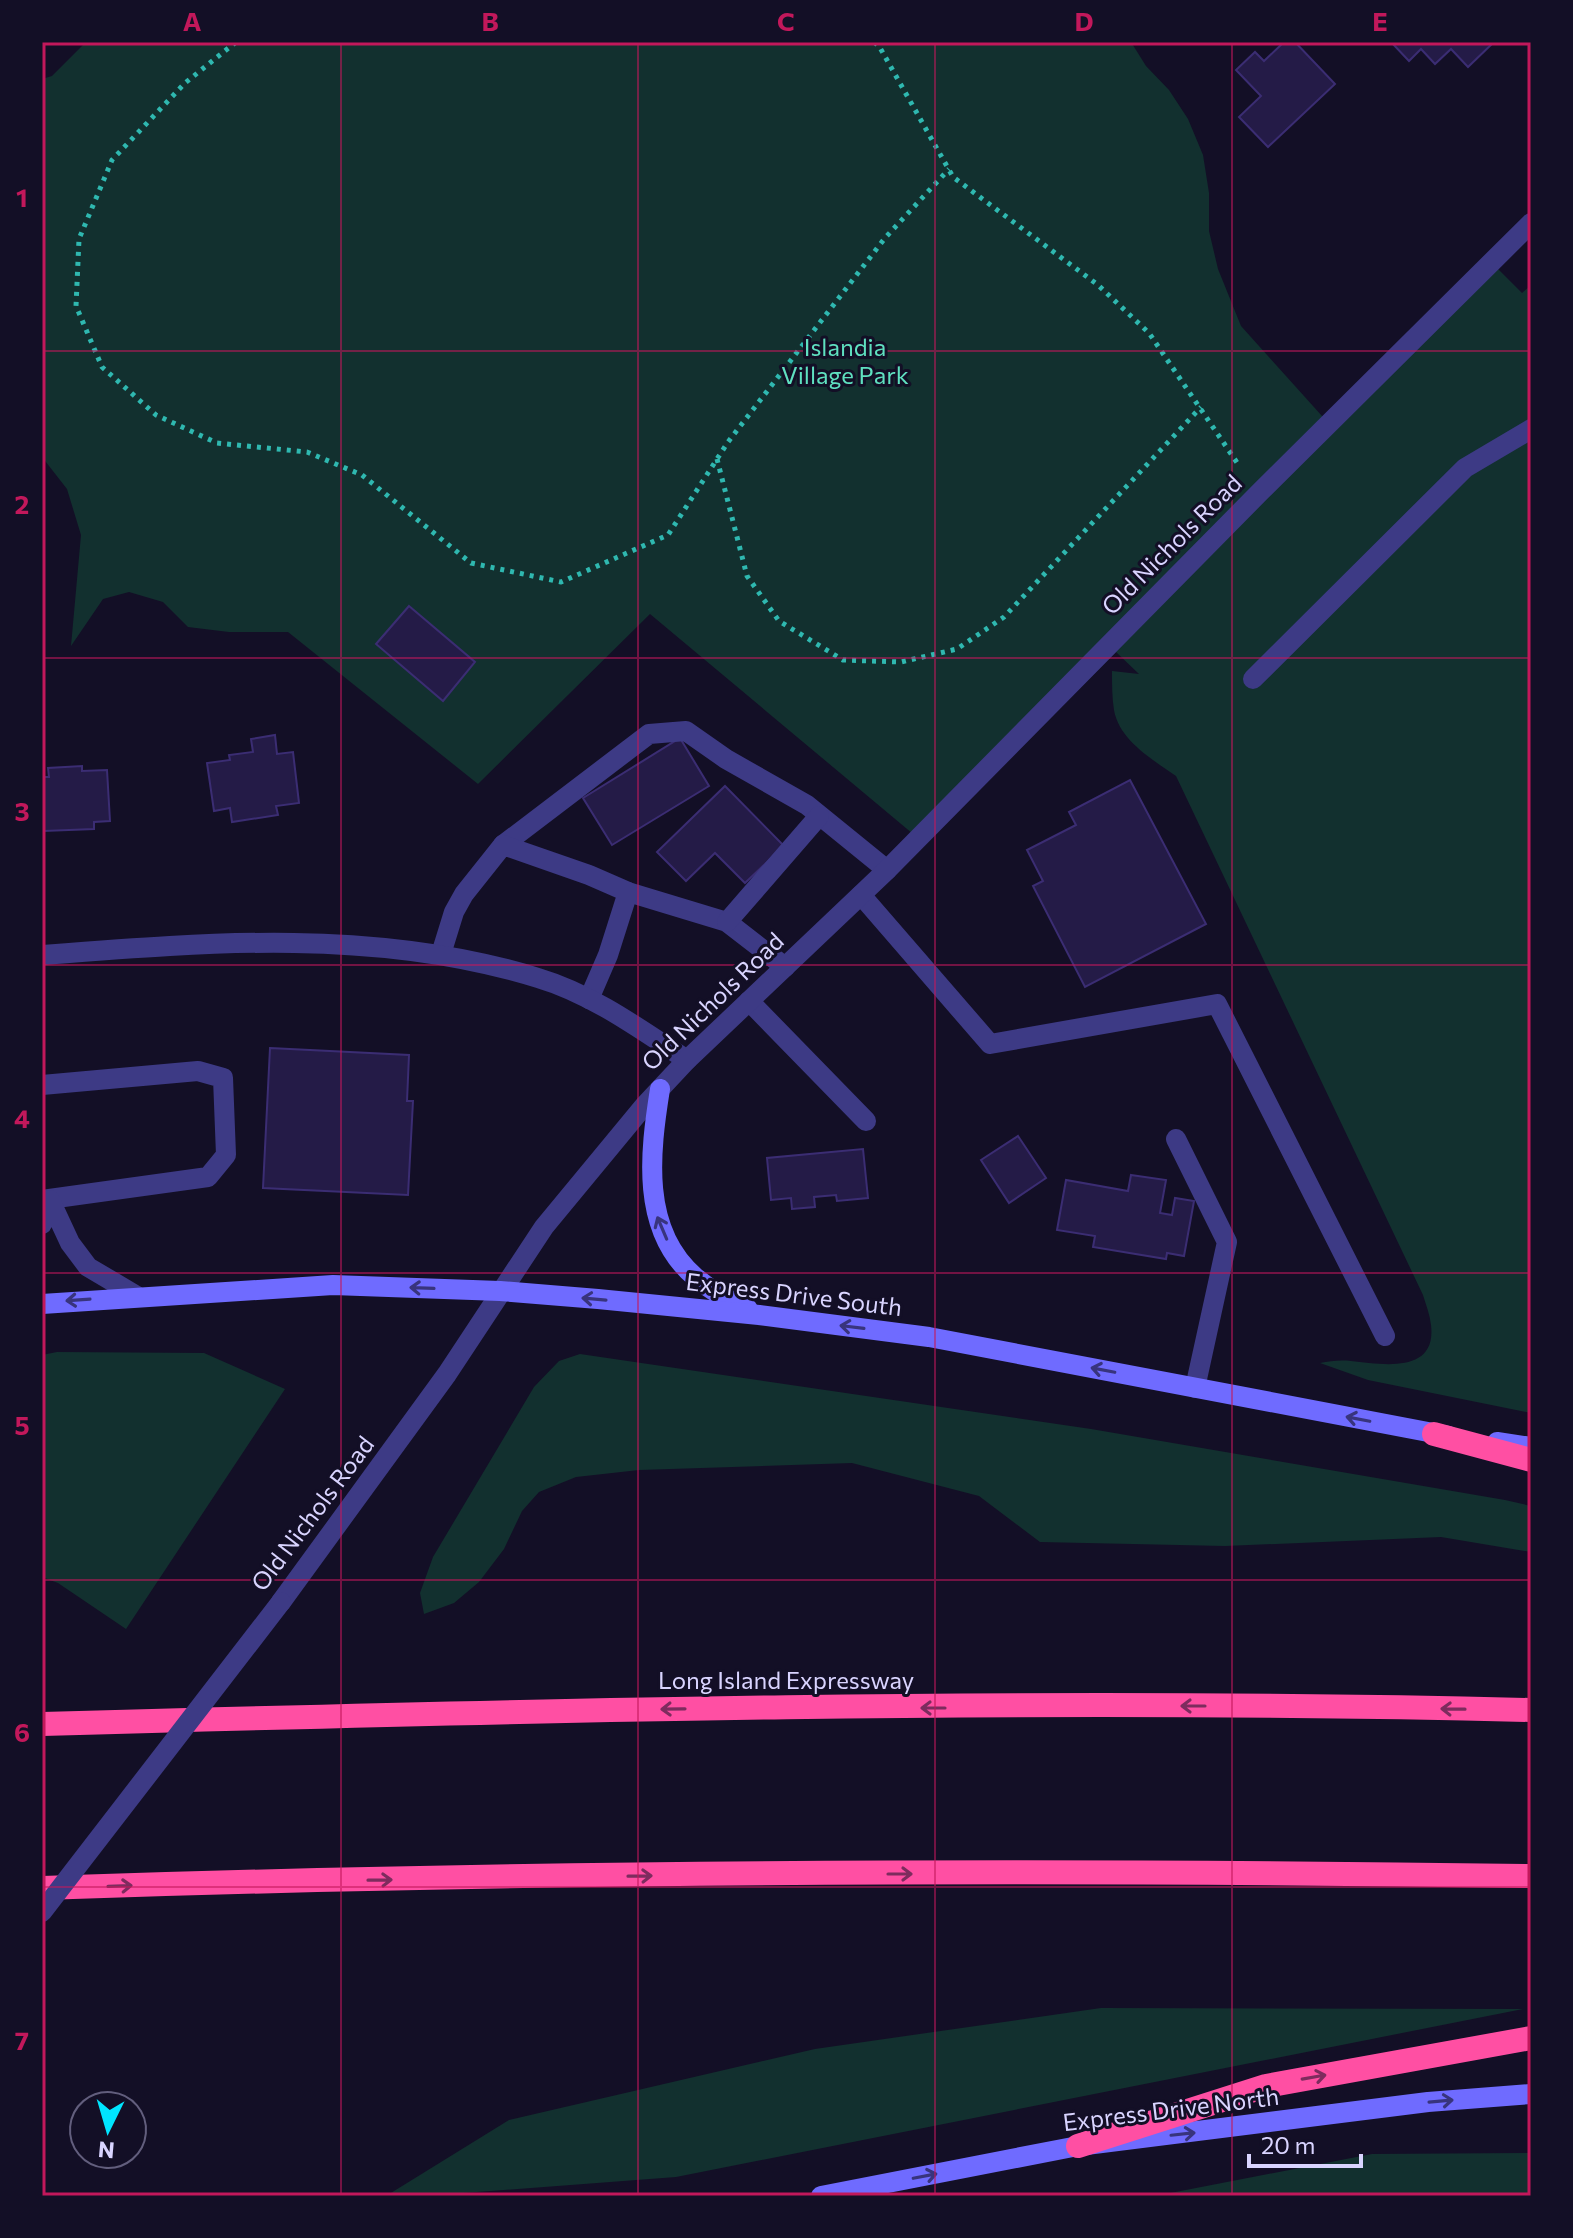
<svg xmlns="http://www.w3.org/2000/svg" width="1573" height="2238" viewBox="0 0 1573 2238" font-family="Commissioner,sans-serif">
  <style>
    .green { fill: #12302f }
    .building { fill: #241b47; stroke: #3b2d73; stroke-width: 2 }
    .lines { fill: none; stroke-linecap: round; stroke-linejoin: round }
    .path { stroke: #2fb8b0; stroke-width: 5; stroke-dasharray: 4 6; stroke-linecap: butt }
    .service { stroke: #3d3a85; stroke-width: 20 }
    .minor { stroke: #3d3a85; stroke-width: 20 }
    .tertiary { stroke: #3d3a85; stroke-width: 20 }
    .secondary { stroke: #6f6bff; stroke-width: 20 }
    .motorway { stroke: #ff4fa3; stroke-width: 24 }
    .tertiary-bridge { stroke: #3d3a85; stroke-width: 20 }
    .oneway { stroke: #38347d }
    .oneway2 { stroke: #7d2c5e }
    .grid { fill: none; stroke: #c2185b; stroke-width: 2; stroke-opacity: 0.55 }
    .labels { text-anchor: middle; stroke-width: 6; stroke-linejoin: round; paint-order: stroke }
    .park-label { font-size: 24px; fill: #5fe0c0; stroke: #130f26 }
    .street-label { font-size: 24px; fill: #d9d4ff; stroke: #130f26 }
    .neatline { fill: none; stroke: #c2185b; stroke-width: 3 }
    .grid-label { font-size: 26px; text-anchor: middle; font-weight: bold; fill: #c2185b }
  </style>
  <rect width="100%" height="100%" fill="#130f26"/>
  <g class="green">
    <path d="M86,42h1045l15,24 23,24 19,29 15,36 6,38v38l9,38 23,57 90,100 162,-162 29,29 9,-8v1128l-163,-33 -48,-17c10,-2 20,-3 31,-2 30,3 86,14 80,-36 -1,-10 -5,-20 -8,-30l-247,-519c-23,-16 -57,-36 -62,-66 -2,-12 -2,-26 -2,-39l27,3 -23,-22 -191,192 -275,-230 -172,170 -190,-152h-59l-41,-5 -25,-25 -34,-10 -26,7 -32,47 10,-111 -14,-46 -25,-32v-378l10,-3z"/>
    <polygon points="57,1352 204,1353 285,1389 126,1629 58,1583 42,1577 42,1355"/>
    <polygon points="580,1354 1091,1429 1505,1500 1531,1506 1531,1552 1441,1537 1225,1546 1040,1542 979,1496 852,1463 639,1470 576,1477 539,1492 522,1511 504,1549 479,1582 454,1603 424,1614 420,1593 433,1557 534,1387 559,1361"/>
    <polygon points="1101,2008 1523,2009 676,2177 424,2196 386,2196 509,2120 815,2049"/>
    <polygon points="1531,2153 1531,2196 1155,2196 1372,2154"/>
  </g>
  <g class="building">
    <polygon points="1284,42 1295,42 1335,84 1268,147 1239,117 1261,96 1236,70 1255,52 1264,61"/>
    <polygon points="1391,42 1494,42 1468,67 1451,49 1435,64 1421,49 1409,61"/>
    <polygon points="409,606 475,662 443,701 376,644"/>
    <polygon points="275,735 277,754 293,752 299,803 276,806 278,815 232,822 230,808 214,811 207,763 230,760 229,755 253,752 251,739"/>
    <polygon points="680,738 709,786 612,845 583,798"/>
    <polygon points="82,766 82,771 107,770 110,821 94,822 94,829 44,831 44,824 42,825 42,777 49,777 48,768"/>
    <polygon points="1130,780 1206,924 1085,987 1033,886 1043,881 1027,850 1076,825 1069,812"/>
    <polygon points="725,786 784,846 745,883 715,853 686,881 657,852"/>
    <polygon points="270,1048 409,1055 407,1101 413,1101 408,1195 263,1188"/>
    <polygon points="1018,1136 1046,1178 1009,1203 981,1160"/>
    <polygon points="863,1149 868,1198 837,1201 836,1195 814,1197 815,1207 792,1209 791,1198 771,1200 767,1158"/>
    <polygon points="1131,1175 1166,1180 1160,1213 1172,1215 1175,1198 1194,1201 1184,1256 1167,1253 1166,1259 1093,1247 1095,1236 1057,1230 1066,1180 1128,1191"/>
  </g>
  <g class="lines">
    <g class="path">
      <polyline points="236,42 185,83 112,160 79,239 76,306 102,367 156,415 217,443 307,452 362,475 471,563 561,582 668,535 728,442 885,238 949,169"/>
      <polyline points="874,42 879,46 953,177 1098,285 1149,333 1240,467"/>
      <polyline points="717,459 747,576 779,621 843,660 901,662 957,649 1004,617 1201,407"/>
    </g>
    <g class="service">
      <polyline points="1253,679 1465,468 1531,429"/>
      <polyline points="503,845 649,734 686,731 726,759 807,805 887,870"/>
      <polyline points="628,892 727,922 785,967"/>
      <polyline points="861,895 990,1044 1217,1004 1385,1336"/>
      <polyline points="727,922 819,816"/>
      <polyline points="441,954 454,912 464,894 503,845 589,875 628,892 608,955 589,999"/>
      <polyline points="749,1001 866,1121"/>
      <polyline points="42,1085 198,1071 223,1078 226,1155 208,1177 42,1200"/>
      <polyline points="1176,1139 1227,1242 1195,1388"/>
      <polyline points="42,1224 50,1200 70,1243 88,1267 137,1296"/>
    </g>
    <path class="minor" d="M42,955c165,-13 336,-27 496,23 54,16 102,51 149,82"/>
    <polyline class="tertiary" points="281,1602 447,1374 544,1227 644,1106 687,1060 887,870 1261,491 1531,223"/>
    <g class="secondary">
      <path d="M660,1089c-10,63 -20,141 35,188 16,14 34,23 53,32"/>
      <polyline points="42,1304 333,1285 500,1291 598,1299 759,1315 929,1337 1449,1436"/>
      <polyline points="1497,1442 1531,1447"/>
      <polyline points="821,2196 1078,2146 1428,2102 1531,2094"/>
    </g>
    <g class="motorway">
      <polyline points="1434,1434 1531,1460"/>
      <path d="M42,1724c496,-14 993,-26 1489,-14"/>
      <path d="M42,1888c496,-17 993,-19 1489,-12"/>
      <polyline points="1078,2146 1266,2086 1531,2038"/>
    </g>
    <polyline class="tertiary-bridge" points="42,1912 281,1602"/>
  </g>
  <defs><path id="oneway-shaft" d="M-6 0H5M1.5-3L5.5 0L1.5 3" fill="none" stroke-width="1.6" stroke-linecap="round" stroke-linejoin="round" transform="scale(2)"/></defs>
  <g class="oneway">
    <use href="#oneway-shaft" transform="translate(662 1228) rotate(-113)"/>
    <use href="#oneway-shaft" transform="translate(422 1288) rotate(-178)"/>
    <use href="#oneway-shaft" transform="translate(594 1299) rotate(-175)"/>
    <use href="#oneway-shaft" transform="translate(78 1300) rotate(176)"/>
    <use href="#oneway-shaft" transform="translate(852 1327) rotate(-173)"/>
    <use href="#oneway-shaft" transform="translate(1103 1370) rotate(-169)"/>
    <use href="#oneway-shaft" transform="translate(1358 1419) rotate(-169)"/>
    <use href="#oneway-shaft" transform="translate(1441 2101) rotate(-5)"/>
    <use href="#oneway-shaft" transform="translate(1183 2134) rotate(-6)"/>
    <use href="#oneway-shaft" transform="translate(925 2176) rotate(-11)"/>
  </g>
  <g class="oneway2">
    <use href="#oneway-shaft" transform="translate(1193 1706) rotate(180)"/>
    <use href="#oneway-shaft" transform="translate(933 1708) rotate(180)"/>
    <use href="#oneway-shaft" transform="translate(673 1709) rotate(179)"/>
    <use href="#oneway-shaft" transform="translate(1453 1709) rotate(-179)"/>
    <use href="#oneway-shaft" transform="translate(900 1874)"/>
    <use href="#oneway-shaft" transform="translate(640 1876) rotate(-1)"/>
    <use href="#oneway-shaft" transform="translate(380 1880) rotate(-1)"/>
    <use href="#oneway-shaft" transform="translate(120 1886) rotate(-2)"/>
    <use href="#oneway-shaft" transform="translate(1314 2077) rotate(-10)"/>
  </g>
  <path class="grid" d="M341,42v2154M638,42v2154M935,42v2154M1232,42v2154M42,351h1489M42,658h1489M42,965h1489M42,1273h1489M42,1580h1489M42,1887h1489"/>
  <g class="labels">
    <g class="park-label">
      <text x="845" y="356">Islandia<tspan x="845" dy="28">Village Park</tspan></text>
    </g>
    <g class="street-label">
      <text transform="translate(1172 545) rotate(-45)" y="8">Old Nichols Road</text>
      <text transform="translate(713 1002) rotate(-44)" y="8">Old Nichols Road</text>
      <text transform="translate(794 1295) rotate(7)" y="8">Express Drive South</text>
      <text transform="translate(313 1514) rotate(-53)" y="8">Old Nichols Road</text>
      <text x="786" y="1689">Long Island Expressway</text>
      <text transform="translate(1171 2110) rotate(-7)" y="8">Express Drive North</text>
    </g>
  </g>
  <rect width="1573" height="2238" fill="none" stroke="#130f26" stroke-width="88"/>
  <g transform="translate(108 2130) rotate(185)"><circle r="38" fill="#130f26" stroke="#625e7d" stroke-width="2"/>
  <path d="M0-6L14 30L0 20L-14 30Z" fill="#00e5ff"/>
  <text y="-12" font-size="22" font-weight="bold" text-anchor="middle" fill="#d9d4ff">N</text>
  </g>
  <path d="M1249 2154v12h112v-12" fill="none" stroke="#d9d4ff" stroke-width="4"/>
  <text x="1261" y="2154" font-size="24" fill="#d9d4ff" stroke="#130f26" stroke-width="6" paint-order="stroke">20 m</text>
  <rect x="44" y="44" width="1485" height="2150" class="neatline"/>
  <g class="grid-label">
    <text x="192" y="31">A</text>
    <text x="490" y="31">B</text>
    <text x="786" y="31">C</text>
    <text x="1084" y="31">D</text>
    <text x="1380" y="31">E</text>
    <text x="22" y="207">1</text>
    <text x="22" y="514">2</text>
    <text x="22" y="821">3</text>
    <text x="22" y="1128">4</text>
    <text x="22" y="1435">5</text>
    <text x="22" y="1742">6</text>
    <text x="22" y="2050">7</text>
  </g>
</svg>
